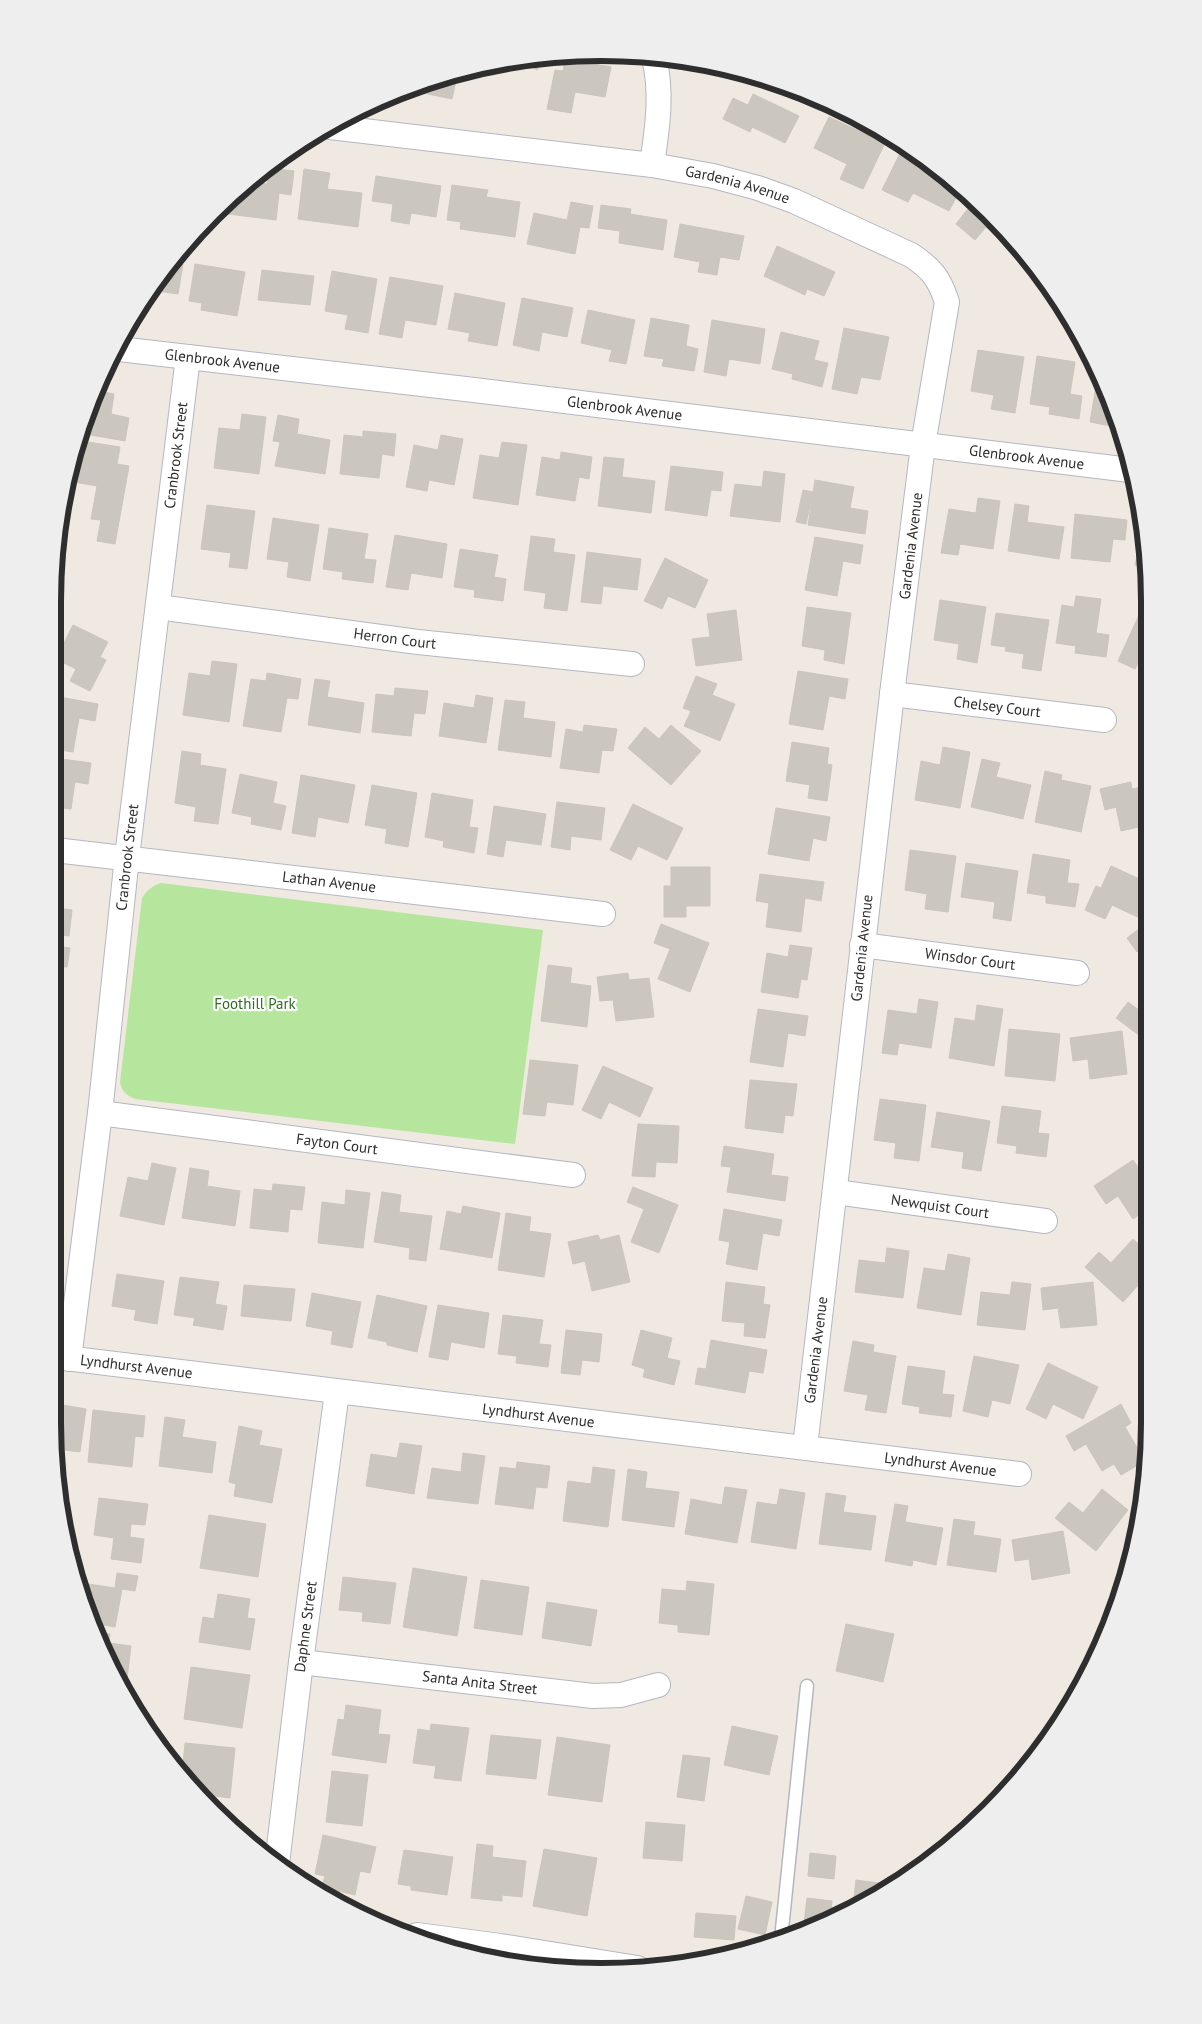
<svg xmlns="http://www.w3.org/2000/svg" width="1202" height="2024" viewBox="0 0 1202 2024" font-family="'PT Sans',sans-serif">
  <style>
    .green { fill: #b6e59e }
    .building { fill: #cbc7bf; stroke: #cbc5ba }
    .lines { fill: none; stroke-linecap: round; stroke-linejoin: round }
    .service-casing { stroke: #b4b7c1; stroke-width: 15 }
    .minor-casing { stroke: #b4b7c1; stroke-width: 26 }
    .tertiary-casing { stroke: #b4b7c1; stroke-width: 30 }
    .service { stroke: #fff; stroke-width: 12 }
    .minor { stroke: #fff; stroke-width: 24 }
    .tertiary { stroke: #fff; stroke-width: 28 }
    .labels { text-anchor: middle; stroke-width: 4.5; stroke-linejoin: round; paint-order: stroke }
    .street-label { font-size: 15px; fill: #2e2e2e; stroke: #fff }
    .park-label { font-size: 15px; fill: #2c6e1b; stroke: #fff }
    .rim { fill: none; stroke: #2e2e2e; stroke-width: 6 }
  </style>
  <rect width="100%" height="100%" fill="#efe9e1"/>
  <path class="green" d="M161,883l382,47 -28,214 -380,-45c-9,-4 -13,-7 -15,-17l22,-184c5,-8 10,-12 19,-15z"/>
  <g class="building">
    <polygon points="585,54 595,56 594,64 611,67 605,97 575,92 571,113 547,109 555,70 563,71 566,56"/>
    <polygon points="545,58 537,70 521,60"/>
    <polygon points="707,63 708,63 731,70 727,78 705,66"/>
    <polygon points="453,76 457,76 452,99 423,93 424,88 416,87"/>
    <polygon points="753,94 799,116 785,143 752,127 750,132 723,119 733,98 748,105"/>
    <polygon points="829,117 885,143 863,189 840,179 847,164 814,148"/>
    <polygon points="902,149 923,159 943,175 939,182 959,192 949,211 913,193 908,202 882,190"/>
    <polygon points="269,168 294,171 291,195 279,193 276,220 228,214 230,199 251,182 267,184"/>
    <polygon points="304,169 330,173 327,189 362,193 358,227 298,219"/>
    <polygon points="376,176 441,186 436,217 411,213 409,224 391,221 393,204 372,201"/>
    <polygon points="452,185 488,190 486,197 520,202 515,237 460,229 461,222 447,220"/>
    <polygon points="974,201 989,213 1015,247 1013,249 986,227 975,240 956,224"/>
    <polygon points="571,202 593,206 589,228 580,227 575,254 527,244 534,213 567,220"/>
    <polygon points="601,205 631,209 630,214 667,220 663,250 619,243 620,231 598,228"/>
    <polygon points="680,224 744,236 739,260 720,257 717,275 698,272 700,262 674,257"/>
    <polygon points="777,246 835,272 824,296 807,289 805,295 764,276"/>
    <polygon points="173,262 183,264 178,294 150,290"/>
    <polygon points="195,264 245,272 237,316 201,310 202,303 189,301"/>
    <polygon points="262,270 314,276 310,305 258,300"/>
    <polygon points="332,271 377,279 368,333 345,329 348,315 325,311"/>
    <polygon points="390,277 443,286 436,325 405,320 402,338 379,334"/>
    <polygon points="455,293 505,303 497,346 468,341 470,333 448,329"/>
    <polygon points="522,298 573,308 567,337 542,332 539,351 513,345"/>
    <polygon points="588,310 635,320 626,364 609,361 612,350 581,343"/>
    <polygon points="651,318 689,325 686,346 698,349 694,371 662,366 664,359 644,356"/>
    <polygon points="712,320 765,329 760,364 729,359 726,376 704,372"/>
    <polygon points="844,328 889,337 880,380 861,377 857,394 832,389"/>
    <polygon points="781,332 819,341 814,360 828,363 822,387 792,379 793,374 772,369"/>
    <polygon points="978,350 1024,357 1015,413 991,409 994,395 971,391"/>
    <polygon points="1037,356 1075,362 1070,394 1082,396 1079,419 1049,414 1050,407 1030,404"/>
    <polygon points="1098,374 1114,410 1111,426 1090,422"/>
    <polygon points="98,391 114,394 111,414 129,418 125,441 80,433 82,424"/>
    <polygon points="242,414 266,417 259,474 214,468 219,428 240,430"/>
    <polygon points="278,415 299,419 297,434 330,440 325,474 275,466 280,442 273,441"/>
    <polygon points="363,431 396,434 394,456 382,454 379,478 340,474 344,435 363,437"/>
    <polygon points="441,435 463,439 454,485 429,480 427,491 406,487 414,445 438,450"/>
    <polygon points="82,441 120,447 117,464 129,466 115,544 97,541 101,520 91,519 97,486 74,482"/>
    <polygon points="502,442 527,445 518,505 473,498 480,455 499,458"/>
    <polygon points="561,452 592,457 589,479 579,477 575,501 536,495 542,457 560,460"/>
    <polygon points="604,457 624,459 622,477 655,481 651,513 598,506"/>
    <polygon points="671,466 723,472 721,491 711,490 707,516 665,510"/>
    <polygon points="764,471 785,474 780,522 730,516 735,484 762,487"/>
    <polygon points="815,480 854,487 850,508 868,511 865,534 808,525"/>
    <polygon points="803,490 813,492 806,524 796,522"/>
    <polygon points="978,498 1000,501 993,549 960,544 958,555 941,553 949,509 976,513"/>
    <polygon points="1015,504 1029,506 1027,522 1064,527 1059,559 1008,551"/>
    <polygon points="207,505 255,511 247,569 229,567 231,553 201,549"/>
    <polygon points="1075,514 1127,520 1125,540 1113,539 1110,562 1071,558"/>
    <polygon points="273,518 319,525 310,581 287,577 289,562 267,559"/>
    <polygon points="329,528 368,534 364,559 376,560 373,583 342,579 343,572 323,569"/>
    <polygon points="1142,532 1148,565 1148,568 1135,565"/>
    <polygon points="395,535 447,544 442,578 411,573 408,590 386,587"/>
    <polygon points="531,536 555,539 553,552 575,555 567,611 544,608 546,593 524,590"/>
    <polygon points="815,537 863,545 860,564 843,561 837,596 805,590"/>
    <polygon points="460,549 498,555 494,577 506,579 503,601 474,597 475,590 454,587"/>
    <polygon points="587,552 641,559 637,590 603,586 601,604 581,602"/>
    <polygon points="665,558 708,580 695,608 668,596 662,609 644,601"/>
    <polygon points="1076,596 1101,599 1096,633 1109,635 1106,657 1075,653 1076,646 1056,643 1062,605 1074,607"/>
    <polygon points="940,600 986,607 977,663 957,659 959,644 934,640"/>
    <polygon points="807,607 851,613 844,664 824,660 825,650 802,646"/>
    <polygon points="736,610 742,660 696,666 692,639 710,637 707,614"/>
    <polygon points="996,613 1049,620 1041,671 1022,668 1024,654 1005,651 1006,647 991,645"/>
    <polygon points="1139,615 1148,619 1148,658 1142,655 1135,669 1118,661"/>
    <polygon points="73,625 108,642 100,657 106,660 90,691 70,681 76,669 56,659"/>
    <polygon points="212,661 237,664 229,722 183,715 189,673 210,676"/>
    <polygon points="798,671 848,679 845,699 829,696 823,730 789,724"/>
    <polygon points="267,673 301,679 298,699 287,698 281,732 243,726 251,679 266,681"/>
    <polygon points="696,676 717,684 712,695 735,704 720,741 684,726 691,711 683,708"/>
    <polygon points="315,679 330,681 327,697 364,703 360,733 308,725"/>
    <polygon points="395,688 428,691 425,714 414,713 411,736 372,732 376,694 394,696"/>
    <polygon points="476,695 493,698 486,743 439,736 444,703 474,708"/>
    <polygon points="54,696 98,704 95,721 79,718 73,752 54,749"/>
    <polygon points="505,700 525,702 523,718 555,722 551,757 498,750"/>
    <polygon points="584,725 617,729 613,751 602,750 599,773 560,768 566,729 583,732"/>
    <polygon points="671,725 701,751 671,785 628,748 645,727 659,739"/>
    <polygon points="792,742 829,748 827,764 832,765 827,801 808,798 810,785 786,781"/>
    <polygon points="943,747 970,752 960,808 915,800 921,761 940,765"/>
    <polygon points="182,751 201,754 200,765 226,769 218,824 194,821 196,807 175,803"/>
    <polygon points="54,758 91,763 88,784 75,782 71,809 55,807"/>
    <polygon points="982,759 1000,763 996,777 1031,785 1023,819 971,807"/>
    <polygon points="1045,771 1062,775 1061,780 1091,786 1081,832 1035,822"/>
    <polygon points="240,774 277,782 273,803 286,806 281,830 251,824 252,817 232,813"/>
    <polygon points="301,775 355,785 348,823 318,817 315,837 292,833"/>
    <polygon points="1131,782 1132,789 1148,786 1148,825 1121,831 1116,807 1105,810 1100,789"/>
    <polygon points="372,785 417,793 408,847 385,843 387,829 365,825"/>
    <polygon points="432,793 473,800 469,827 478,828 474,853 443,847 444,841 425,837"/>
    <polygon points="557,802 605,808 601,840 571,836 570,850 551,847"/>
    <polygon points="633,804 683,828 667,860 638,846 631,860 610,850"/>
    <polygon points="494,806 546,814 541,845 506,840 503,857 487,854"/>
    <polygon points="776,808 830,817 826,841 813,838 809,861 768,854"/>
    <polygon points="910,850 956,856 948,912 925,909 927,894 905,890"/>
    <polygon points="1033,854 1070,860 1067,883 1079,884 1075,907 1046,903 1046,896 1027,893"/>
    <polygon points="966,863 1018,871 1011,921 993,918 995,902 961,897"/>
    <polygon points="1111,866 1148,883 1148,905 1142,919 1112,905 1105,919 1085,910 1096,886 1101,888"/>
    <polygon points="671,867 710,867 710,906 686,906 686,917 664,917 664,886 671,886"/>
    <polygon points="760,874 824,882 821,901 805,898 801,932 766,927 769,903 756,901"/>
    <polygon points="55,888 60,888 57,908 72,910 69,936 55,934"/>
    <polygon points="1148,922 1148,949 1146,945 1137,952 1127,938"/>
    <polygon points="661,924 709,943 690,992 658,979 670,949 654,943"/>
    <polygon points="790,945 812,948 807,980 801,979 798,998 761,992 767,953 788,957"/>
    <polygon points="55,946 70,948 67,967 55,966"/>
    <polygon points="548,965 572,968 570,983 591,986 587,1027 541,1021"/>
    <polygon points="628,973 629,980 649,978 654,1017 616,1021 613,1000 600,1001 597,977"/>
    <polygon points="919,999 938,1002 931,1048 899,1043 897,1055 882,1053 888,1010 917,1014"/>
    <polygon points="1128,1002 1143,1013 1148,1005 1148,1042 1116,1018"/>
    <polygon points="977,1005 1003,1009 994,1066 949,1058 955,1018 975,1021"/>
    <polygon points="758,1009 808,1016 805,1036 788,1033 783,1067 750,1062"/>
    <polygon points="1009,1029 1060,1034 1055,1081 1005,1076"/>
    <polygon points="1122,1031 1127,1074 1090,1079 1088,1059 1073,1061 1070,1038"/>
    <polygon points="530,1060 578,1065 573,1105 547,1102 545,1116 523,1114"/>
    <polygon points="603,1066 653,1088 640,1117 609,1102 601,1119 582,1110"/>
    <polygon points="750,1080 797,1084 793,1116 785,1115 783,1133 745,1128"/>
    <polygon points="880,1099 926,1105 919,1161 894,1158 896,1143 874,1140"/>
    <polygon points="1002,1106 1041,1111 1038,1133 1049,1134 1046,1157 1016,1153 1017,1146 997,1143"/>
    <polygon points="937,1112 990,1121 981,1171 962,1168 964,1152 931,1147"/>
    <polygon points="638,1124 679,1126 677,1163 656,1162 655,1177 632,1176"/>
    <polygon points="724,1146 774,1154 771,1175 788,1177 785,1201 727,1192 731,1167 721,1166"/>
    <polygon points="1133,1160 1148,1182 1148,1208 1133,1219 1118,1196 1106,1204 1094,1186"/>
    <polygon points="152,1163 176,1168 164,1225 120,1216 128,1177 148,1181"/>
    <polygon points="190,1168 209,1171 207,1186 240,1191 235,1226 182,1218"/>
    <polygon points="273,1184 305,1187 302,1210 290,1209 288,1232 250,1228 254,1189 272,1191"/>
    <polygon points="633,1187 678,1205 659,1253 631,1242 644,1209 627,1202"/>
    <polygon points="346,1190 370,1193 363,1248 318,1243 322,1202 345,1205"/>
    <polygon points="382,1192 401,1195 399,1212 432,1216 426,1261 409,1259 410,1248 374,1242"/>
    <polygon points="463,1206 500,1213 492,1258 440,1249 447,1211 461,1214"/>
    <polygon points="724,1209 782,1220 779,1236 763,1233 757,1270 726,1264 730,1242 719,1240"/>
    <polygon points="506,1213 531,1217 529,1231 551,1234 544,1277 498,1270"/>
    <polygon points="598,1235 600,1240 619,1235 630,1282 592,1291 585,1261 573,1264 568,1242"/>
    <polygon points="1133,1239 1148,1253 1148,1274 1123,1302 1085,1267 1099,1252 1111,1263"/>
    <polygon points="887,1248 909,1251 903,1298 855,1292 859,1260 885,1263"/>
    <polygon points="948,1254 970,1258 961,1315 917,1308 924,1268 945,1271"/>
    <polygon points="117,1274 164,1281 157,1324 134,1320 136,1310 112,1306"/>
    <polygon points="180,1277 219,1282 215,1304 227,1306 223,1330 193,1325 195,1318 174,1315"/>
    <polygon points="726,1282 765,1287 763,1304 770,1305 765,1338 744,1336 745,1323 722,1321"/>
    <polygon points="1012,1282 1031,1284 1025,1330 977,1325 981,1292 1010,1295"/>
    <polygon points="1093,1282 1097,1325 1061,1328 1058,1308 1043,1310 1041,1288"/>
    <polygon points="244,1285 295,1289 291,1321 241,1316"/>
    <polygon points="312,1293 361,1302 352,1348 331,1344 333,1331 306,1326"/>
    <polygon points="377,1295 427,1306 417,1352 387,1345 387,1342 368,1338"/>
    <polygon points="438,1305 489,1313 484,1348 451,1342 448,1360 429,1357"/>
    <polygon points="503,1315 543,1320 539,1344 551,1345 548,1367 516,1363 517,1356 498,1354"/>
    <polygon points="566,1330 602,1334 599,1362 582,1360 580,1375 561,1373"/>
    <polygon points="641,1330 672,1338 667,1358 680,1361 674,1385 643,1377 645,1369 632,1365"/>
    <polygon points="711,1340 767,1350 763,1373 749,1371 745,1393 695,1384 698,1368 706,1369"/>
    <polygon points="853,1341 874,1345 873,1352 896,1356 886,1413 865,1410 868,1395 844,1391"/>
    <polygon points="974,1356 1019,1365 1010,1404 992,1400 988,1417 963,1411"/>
    <polygon points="1048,1363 1098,1387 1083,1419 1053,1404 1046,1419 1026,1409"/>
    <polygon points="908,1366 945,1371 942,1394 954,1395 951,1417 919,1413 920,1407 902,1404"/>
    <polygon points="57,1404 86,1409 80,1452 57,1449"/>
    <polygon points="1121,1404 1131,1423 1125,1427 1145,1461 1121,1475 1114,1464 1102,1471 1086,1444 1074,1451 1066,1436"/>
    <polygon points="93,1410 145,1416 143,1437 135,1436 132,1467 88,1462"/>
    <polygon points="165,1417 185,1420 182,1437 216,1442 212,1473 159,1466"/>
    <polygon points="239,1426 262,1431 259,1445 282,1449 272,1503 234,1496 236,1484 229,1482"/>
    <polygon points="400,1443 422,1446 414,1494 366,1486 371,1454 397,1458"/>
    <polygon points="463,1453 485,1456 478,1504 427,1498 432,1468 461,1472"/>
    <polygon points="517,1462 550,1466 547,1488 536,1487 533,1509 495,1504 500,1467 516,1469"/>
    <polygon points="593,1467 615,1470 608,1527 563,1521 568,1481 591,1484"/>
    <polygon points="628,1469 647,1472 645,1488 679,1492 674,1527 622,1520"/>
    <polygon points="725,1487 747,1490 737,1543 685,1534 691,1499 722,1505"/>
    <polygon points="780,1489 805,1493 796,1549 751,1542 757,1502 777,1505"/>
    <polygon points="1102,1489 1128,1510 1096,1551 1055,1518 1069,1502 1083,1513"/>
    <polygon points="826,1493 846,1496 843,1512 876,1516 871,1550 819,1544"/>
    <polygon points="99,1498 148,1504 145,1525 131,1524 130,1537 144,1539 141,1563 111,1559 114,1538 94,1535"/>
    <polygon points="895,1504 908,1506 905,1522 943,1528 936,1565 913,1560 912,1566 885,1561"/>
    <polygon points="209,1515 266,1524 258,1577 200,1568"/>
    <polygon points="954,1519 975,1522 973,1535 1001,1539 996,1572 947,1565"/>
    <polygon points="1063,1531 1070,1573 1032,1580 1029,1559 1015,1561 1012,1540"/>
    <polygon points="413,1568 467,1577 457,1636 403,1627"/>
    <polygon points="117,1573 138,1576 135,1591 122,1589 115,1627 92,1623 84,1606 88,1584 115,1588"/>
    <polygon points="343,1577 396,1583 390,1624 362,1621 363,1612 339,1610"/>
    <polygon points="481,1580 529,1587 522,1635 474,1628"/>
    <polygon points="687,1581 714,1584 709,1635 678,1632 678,1625 659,1623 662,1589 686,1591"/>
    <polygon points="218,1594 250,1599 247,1618 255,1619 250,1650 199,1642 203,1617 214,1619"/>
    <polygon points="547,1602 597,1610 591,1646 542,1638"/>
    <polygon points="846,1624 894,1634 883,1682 836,1671"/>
    <polygon points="95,1632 110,1634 109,1643 131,1646 126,1687 122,1687 109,1666"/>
    <polygon points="191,1667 250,1675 242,1728 184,1719"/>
    <polygon points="346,1705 381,1710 378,1734 390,1735 386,1763 332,1755 338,1719 344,1720"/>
    <polygon points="431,1724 469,1728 461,1781 434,1778 436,1766 413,1763 418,1729 430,1731"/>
    <polygon points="732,1726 778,1736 769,1775 724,1765"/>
    <polygon points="491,1735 541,1740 536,1779 486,1774"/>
    <polygon points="557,1737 610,1745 602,1802 548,1795"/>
    <polygon points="185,1743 235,1748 230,1798 199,1794 182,1775"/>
    <polygon points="683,1755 710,1758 704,1801 677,1797"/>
    <polygon points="332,1771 368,1775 362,1826 326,1822"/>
    <polygon points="646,1822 685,1825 682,1861 643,1858"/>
    <polygon points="323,1835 376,1847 370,1873 360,1871 355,1895 322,1887 325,1876 315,1874"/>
    <polygon points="477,1844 493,1846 492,1857 526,1861 522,1897 502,1895 502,1901 471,1898"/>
    <polygon points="544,1849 597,1858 587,1916 533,1906"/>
    <polygon points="404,1850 453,1857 447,1895 411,1890 411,1886 398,1884"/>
    <polygon points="810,1853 836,1856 834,1879 808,1876"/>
    <polygon points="856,1880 879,1883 878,1891 853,1906"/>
    <polygon points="746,1896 772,1902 765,1935 738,1929"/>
    <polygon points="807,1898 832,1901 830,1919 803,1932"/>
    <polygon points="696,1913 736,1916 734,1940 694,1937"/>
  </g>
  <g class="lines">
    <g class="service-casing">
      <polyline id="service" points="781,1939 807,1686"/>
    </g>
    <g class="minor-casing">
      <g id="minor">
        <path id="s1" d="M330,127l322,38 61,11 45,12 36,13 117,54c21,14 28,23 36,47l-24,143 -31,249 -87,753"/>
        <path d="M652,165c5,-36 11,-71 2,-107"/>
        <path id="s2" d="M119,349l355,41 656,80"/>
        <path id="s3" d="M158,607l260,35 214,22"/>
        <path id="s4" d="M892,694l212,26"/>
        <path id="s5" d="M55,850l548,64"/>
        <path id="s6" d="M862,945l215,28"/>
        <path id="s7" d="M100,1113l473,62"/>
        <path id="s8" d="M836,1192l209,29"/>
        <path id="s9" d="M57,1357l962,117"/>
        <path id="s10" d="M69,1359l31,-246 27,-256 61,-500"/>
        <path id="s11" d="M301,1662l292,34 28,-1 37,-10"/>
        <path id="s12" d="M277,1864l24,-202 36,-270"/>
      </g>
    </g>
    <g class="tertiary-casing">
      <polyline id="tertiary" points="417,1937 500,1948 637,1970"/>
    </g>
    <use href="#service" class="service"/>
    <use href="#minor" class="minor"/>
    <use href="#tertiary" class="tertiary"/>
  </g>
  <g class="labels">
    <g class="street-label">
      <text dy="5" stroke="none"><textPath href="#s1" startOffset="412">Gardenia Avenue</textPath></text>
      <text dy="5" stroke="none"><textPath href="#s2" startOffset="104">Glenbrook Avenue</textPath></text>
      <text dy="5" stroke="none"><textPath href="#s2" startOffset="509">Glenbrook Avenue</textPath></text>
      <text dy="5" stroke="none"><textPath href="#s10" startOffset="910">Cranbrook Street</textPath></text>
      <text dy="5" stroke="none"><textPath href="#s2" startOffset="914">Glenbrook Avenue</textPath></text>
      <text transform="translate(911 546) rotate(-83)" y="5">Gardenia Avenue</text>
      <text dy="5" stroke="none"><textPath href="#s3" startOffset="239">Herron Court</textPath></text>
      <text dy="5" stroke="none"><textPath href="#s4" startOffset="106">Chelsey Court</textPath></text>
      <text dy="5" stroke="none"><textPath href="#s10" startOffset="505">Cranbrook Street</textPath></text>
      <text dy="5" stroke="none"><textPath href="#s5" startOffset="276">Lathan Avenue</textPath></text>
      <text transform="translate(862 948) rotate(-84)" y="5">Gardenia Avenue</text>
      <text dy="5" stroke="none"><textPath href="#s6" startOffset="109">Winsdor Court</textPath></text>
      <text dy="5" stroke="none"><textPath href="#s7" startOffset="239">Fayton Court</textPath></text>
      <text dy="5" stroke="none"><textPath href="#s8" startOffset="105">Newquist Court</textPath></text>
      <text transform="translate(816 1350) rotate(-83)" y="5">Gardenia Avenue</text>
      <text dy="5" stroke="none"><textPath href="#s9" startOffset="80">Lyndhurst Avenue</textPath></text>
      <text dy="5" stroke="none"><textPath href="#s9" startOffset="485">Lyndhurst Avenue</textPath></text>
      <text dy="5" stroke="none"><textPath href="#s9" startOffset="890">Lyndhurst Avenue</textPath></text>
      <text dy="5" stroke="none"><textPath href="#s12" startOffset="239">Daphne Street</textPath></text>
      <text dy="5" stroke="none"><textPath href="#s11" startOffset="180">Santa Anita Street</textPath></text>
    </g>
    <g class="park-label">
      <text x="255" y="1009">Foothill Park</text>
    </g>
  </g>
  <path d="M0 0H1202V2024H0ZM601 61H601A540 540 0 0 1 1141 601V1423A540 540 0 0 1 601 1963H601A540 540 0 0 1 61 1423V601A540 540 0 0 1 601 61Z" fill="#eee" fill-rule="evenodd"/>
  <path class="rim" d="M601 61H601A540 540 0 0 1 1141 601V1423A540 540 0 0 1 601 1963H601A540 540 0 0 1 61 1423V601A540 540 0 0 1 601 61Z"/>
</svg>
